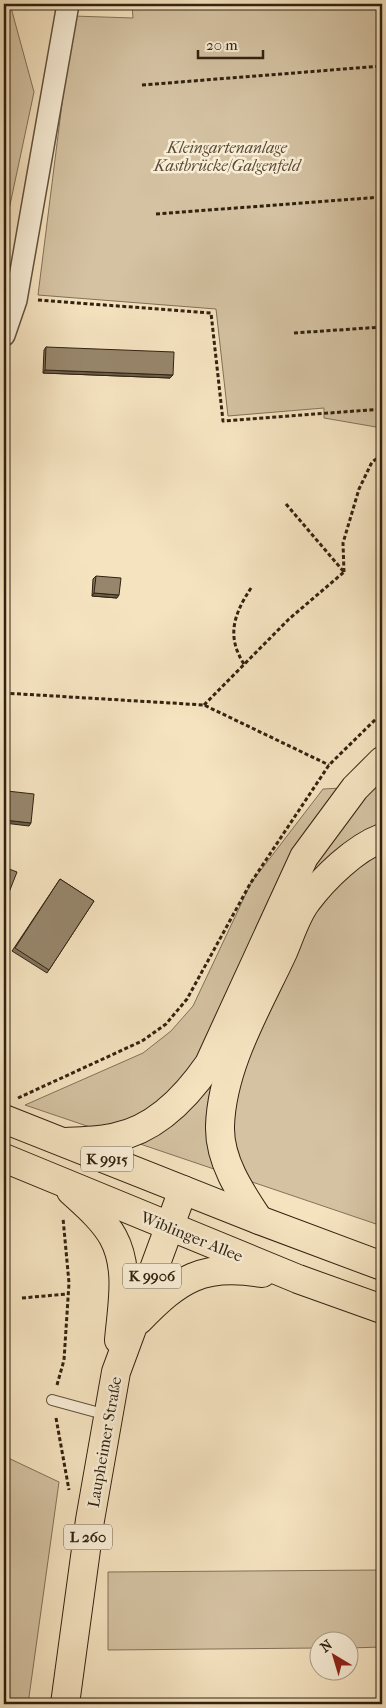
<svg xmlns="http://www.w3.org/2000/svg" width="386" height="1708" viewBox="0 0 386 1708" font-family="'IM FELL French Canon',serif">
  <style>
    .green { fill: #d4c2a2; stroke: #827259 }
    .lines { fill: none; stroke-linecap: round; stroke-linejoin: round }
    .lane-casing { stroke: #62523c; stroke-width: 12 }
    .street-casing { stroke: #62523c; stroke-width: 24 }
    .primary-casing { stroke: #312210; stroke-width: 30 }
    .highway-casing { stroke: #312210; stroke-width: 30 }
    .path { stroke: #312210; stroke-width: 3; stroke-dasharray: 4 2.5; stroke-linecap: butt }
    .lane { stroke: #f8edd6; stroke-width: 10 }
    .street { stroke: #f8edd6; stroke-width: 21 }
    .primary { stroke: #f5e3c0; stroke-width: 28 }
    .highway { stroke: #f5e3c0; stroke-width: 28 }
    .wall { fill: #82735d; stroke: #312210 }
    .shaded-wall { fill: #6a5e4c; stroke: #312210 }
    .building { fill: #97866c; stroke: #312210 }
    .labels { text-anchor: middle; stroke-width: 5; stroke-linejoin: round; paint-order: stroke }
    .shield { fill: #f8edd6; stroke: #6d5f4b; stroke-width: 1 }
    .shield-label { font-size: 15px; font-weight: bold; fill: #312210 }
    .park-label { font-size: 16px; font-style: italic; fill: #5a4a34; stroke: #f8edd6 }
    .street-label { font-size: 16px; fill: #312210; stroke: #f8edd6 }
  </style>
  <rect width="100%" height="100%" fill="#f5e3c0"/>
  <filter id="stains"><feTurbulence type="fractalNoise" baseFrequency=".004" numOctaves="4"/><feColorMatrix values="0 0 0 0 .2 0 0 0 0 .09 0 0 0 0 .02 0 0 0 .5 -.17"/></filter>
  <radialGradient id="worn" r=".72"><stop offset=".6" stop-color="#630" stop-opacity="0"/><stop offset="1" stop-color="#630" stop-opacity=".3"/></radialGradient>
  <g class="green">
    <polygon points="4,4 10,4 34,92 4,233"/>
    <polygon points="132,4 382,4 382,428 324,418 324,408 228,416 216,309 38,295 73,16 133,18"/>
    <polygon points="382,782 382,1226 25,1105 143,1053 171,1031 193,1006 251,883 323,789 378,786"/>
    <polygon points="4,1456 59,1482 28,1704 4,1704"/>
    <polygon points="382,1570 382,1647 349,1648 348,1640 318,1640 318,1648 108,1650 108,1572"/>
  </g>
  <g class="lines">
    <g class="lane-casing">
      <polyline id="lane" points="52,1400 107,1415"/>
    </g>
    <g class="street-casing">
      <polyline id="street" points="4,335 16,300 68,4"/>
    </g>
    <g class="primary-casing">
      <g id="primary">
        <polyline points="4,1119 259,1220 382,1266"/>
        <polyline points="4,1158 298,1279 382,1309"/>
        <path d="M71,1191c14,13 32,28 42,46 17,31 9,69 6,103"/>
        <path d="M139,1320c40,-41 63,-57 123,-47"/>
        <polyline points="65,1704 90,1520 116,1372 183,1190"/>
      </g>
    </g>
    <g class="highway-casing">
      <g id="highway">
        <path d="M65,1142c17,-1 35,-1 51,-5 40,-8 71,-41 93,-73l95,-207 51,-69 27,-27"/>
        <path d="M259,1220c-18,-27 -40,-59 -39,-94 2,-61 38,-120 63,-174 7,-16 13,-37 24,-51 17,-23 48,-53 75,-63"/>
      </g>
    </g>
    <g class="path">
      <polyline points="142,85 382,66"/>
      <polyline points="156,214 382,197"/>
      <polyline points="38,300 211,313 223,421 382,409"/>
      <polyline points="294,333 382,327"/>
      <polyline points="286,504 344,572"/>
      <polyline points="344,572 343,543 359,489 372,462 382,455"/>
      <path d="M244,664c-18,-28 -10,-50 7,-76"/>
      <polyline points="4,693 204,705 329,765"/>
      <polyline points="204,705 289,619 344,572"/>
      <polyline points="18,1098 142,1041 166,1024 187,999 250,884 329,765 382,713"/>
      <polyline points="22,1298 67,1294"/>
      <polyline points="57,1385 64,1360 69,1283 63,1218"/>
      <polyline points="56,1418 69,1490"/>
    </g>
    <use href="#lane" class="lane"/>
    <use href="#street" class="street"/>
    <use href="#primary" class="primary"/>
    <use href="#highway" class="highway"/>
  </g>
  <g class="wall">
    <polygon points="46,347 170,378 43,373 44,350"/>
    <polygon points="96,576 117,598 92,596 93,579"/>
    <polygon points="60,879 94,901 47,973 12,951"/>
  </g>
  <g class="shaded-wall">
    <polygon points="45,370 173,375 170,378 43,373"/>
    <polygon points="94,593 119,595 117,598 92,596"/>
    <polygon points="4,820 31,823 29,826 4,823"/>
  </g>
  <g class="building">
    <polygon points="46,347 174,352 173,375 45,370"/>
    <polygon points="96,576 121,578 119,595 94,593"/>
    <polygon points="4,769 9,770 7,791 34,794 31,823 4,820"/>
    <polygon points="4,867 17,872 4,905"/>
    <polygon points="60,879 94,901 49,970 15,948"/>
  </g>
  <g class="labels">
    <g class="shield">
      <rect x="81" y="1146.5" width="52" height="25" rx="4"/>
      <rect x="123" y="1263.5" width="58" height="25" rx="4"/>
      <rect x="64" y="1524.5" width="48" height="25" rx="4"/>
    </g>
    <g class="shield-label">
      <text x="107" y="1164">K 9915</text>
      <text x="152" y="1281">K 9906</text>
      <text x="88" y="1542">L 260</text>
    </g>
    <g class="park-label">
      <text x="227" y="153">Kleingartenanlage<tspan x="227" dy="18">Kastbrücke/Galgenfeld</tspan></text>
    </g>
    <g class="street-label">
      <text transform="translate(192 1236) rotate(22)" y="6">Wiblinger Allee</text>
      <text transform="translate(104 1442) rotate(-80)" y="6">Laupheimer Straße</text>
    </g>
  </g>
  <rect width="386" height="1708" fill="none" stroke="#f5e3c0" stroke-width="20"/>
  <rect x="5" y="5" width="376" height="1698" fill="none" stroke="#312210" stroke-width="2.5"/>
  <rect x="10" y="10" width="366" height="1688" fill="none" stroke="#312210"/>
  <g transform="translate(334 1656) rotate(322)"><circle r="24" fill="#f8edd6" stroke="#a89c87"/>
  <path d="M0-4L9 19L0 12L-9 19Z" fill="#8f2418"/>
  <text y="-8" font-size="14" font-weight="bold" text-anchor="middle" fill="#312210">N</text>
  </g>
  <path d="M198 50v8h65v-8" fill="none" stroke="#312210" stroke-width="2.5"/>
  <text x="206" y="50" font-size="15" fill="#312210" stroke="#f8edd6" stroke-width="4" paint-order="stroke">20 m</text>
  <rect width="100%" height="100%" filter="url(#stains)"/>
  <rect width="100%" height="100%" fill="url(#worn)"/>
</svg>
